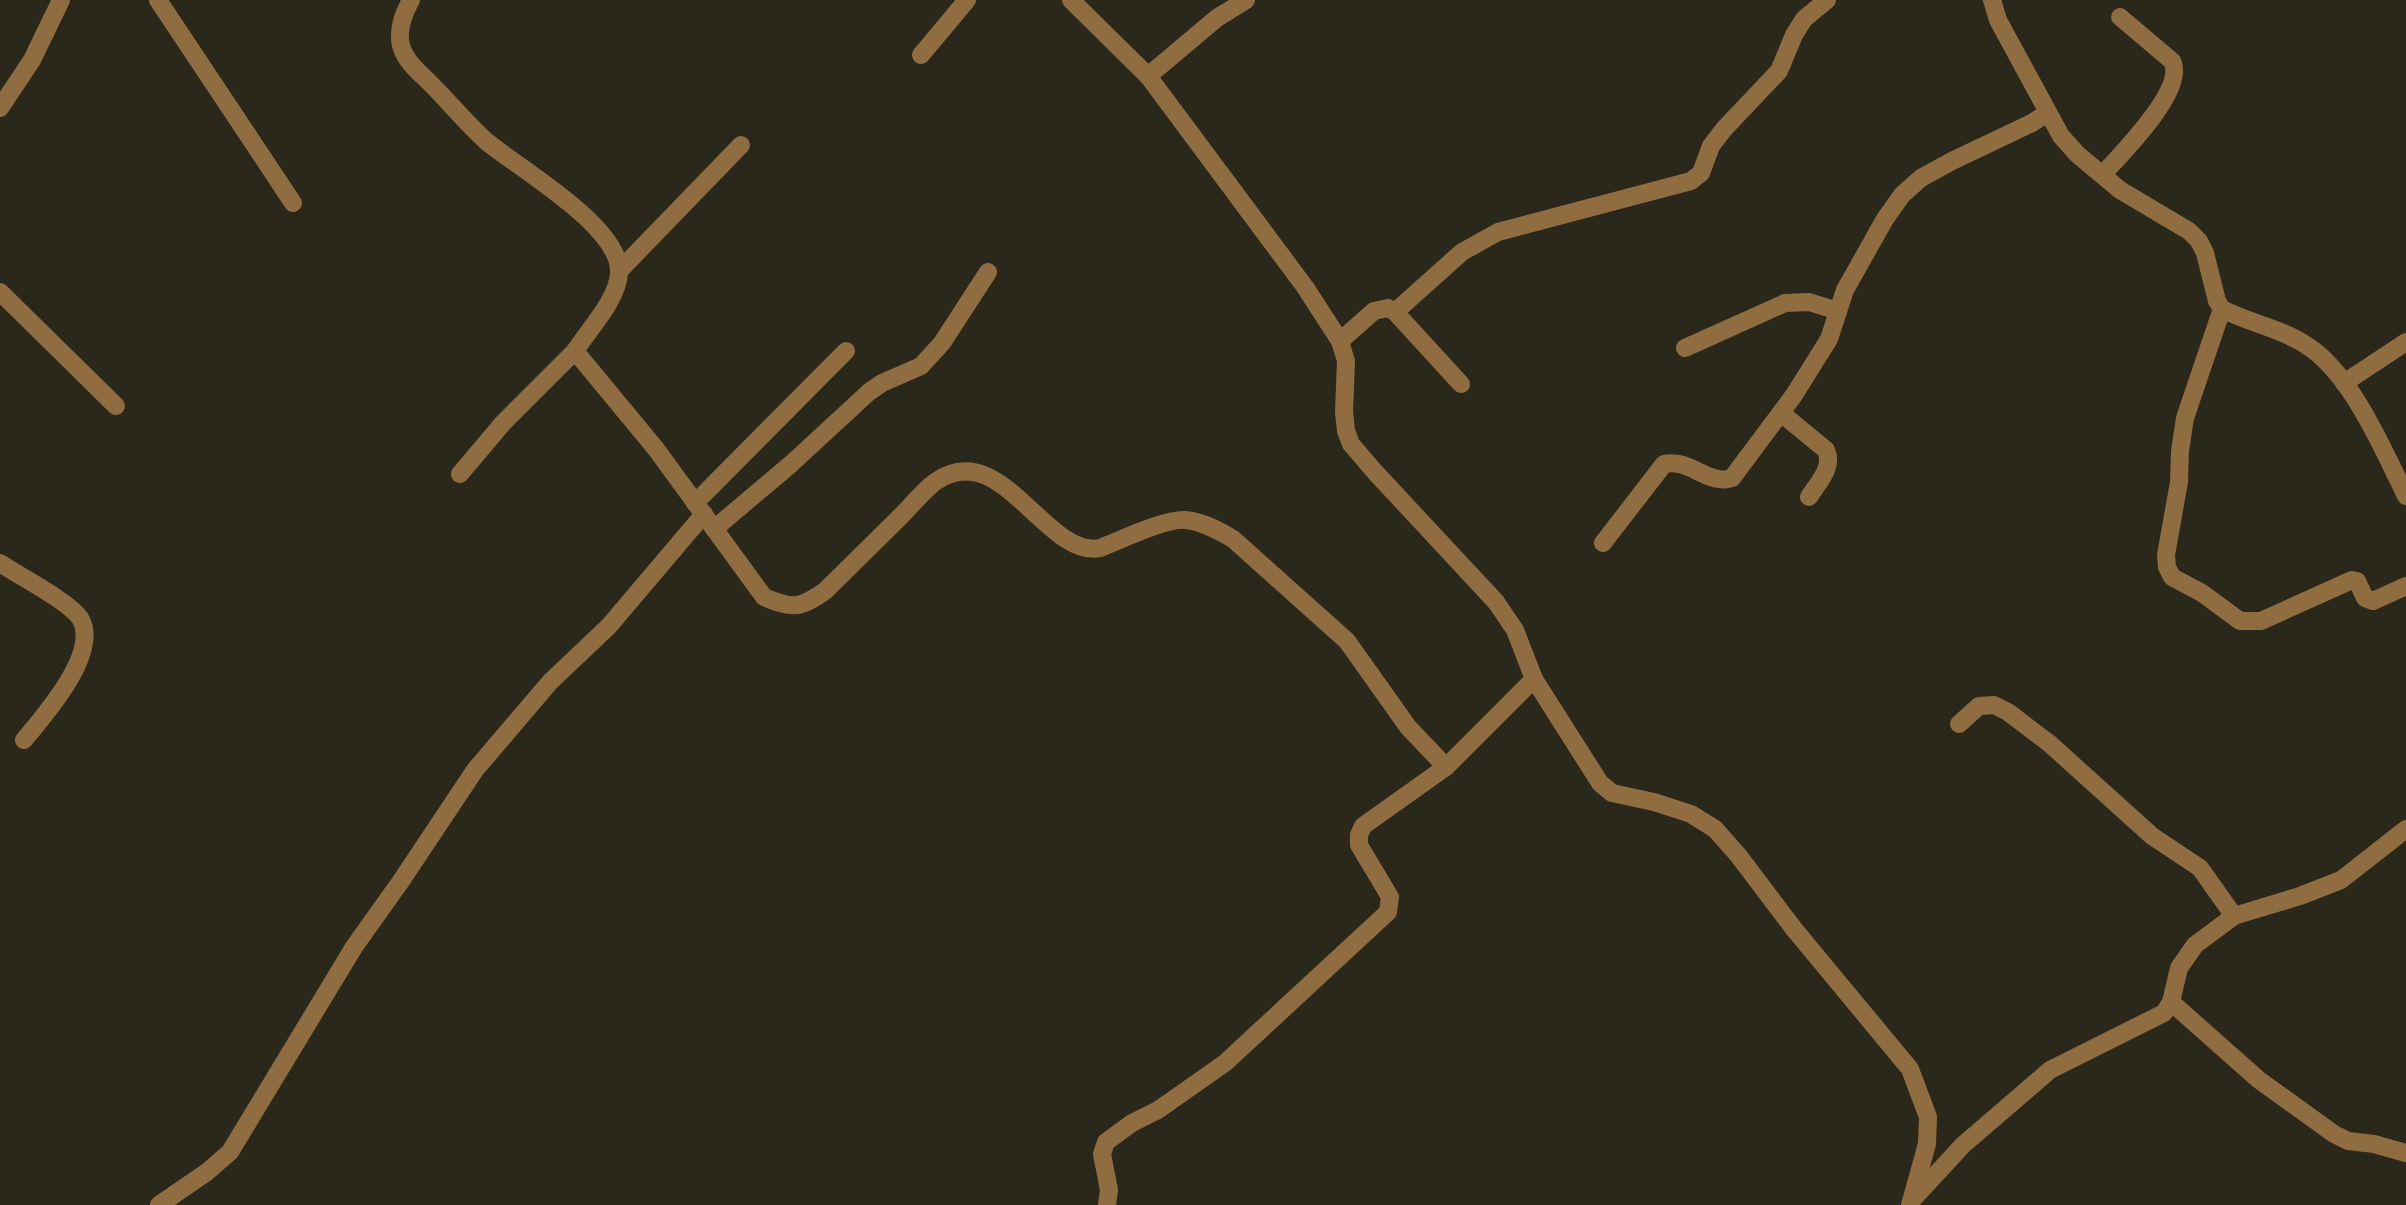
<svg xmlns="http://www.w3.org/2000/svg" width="2406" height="1205" viewBox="0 0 2406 1205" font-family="Raleway,sans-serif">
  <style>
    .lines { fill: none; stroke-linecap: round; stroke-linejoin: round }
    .minor { stroke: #906d41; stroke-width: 18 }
  </style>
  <rect width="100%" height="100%" fill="#2a271b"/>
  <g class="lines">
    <g class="minor">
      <polyline points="158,0 293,203"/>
      <path d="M411,0c-7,13 -12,25 -11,40 2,19 18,31 30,43 19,19 36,40 56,58 32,27 136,86 133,132 -1,26 -30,56 -44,78l81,98 108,148c29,12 35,12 61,-6 25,-25 51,-50 76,-75 11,-11 22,-25 34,-34 66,-47 111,77 165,66 21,-8 66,-30 86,-28 17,2 32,10 47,19l114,102 61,86 38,40"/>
      <polyline points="1071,0 1148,76 1305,287 1340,341 1346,361 1344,412 1346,431 1351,444 1375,472 1496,602 1515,630 1534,679 1600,783 1612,793 1654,802 1691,814 1715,829 1738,855 1794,929 1910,1069 1928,1117 1927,1144 1910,1205"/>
      <path d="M1992,0l6,20 63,116 16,18 43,36 69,41 10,10 6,12 12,48 5,8c27,14 58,19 84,36 45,28 77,104 100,151"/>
      <polyline points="921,55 967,0"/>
      <polyline points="1148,76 1217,18 1246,0"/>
      <polyline points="0,108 32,60 61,0"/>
      <path d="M2103,174c19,-21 84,-85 69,-113l-52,-44"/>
      <polyline points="620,270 741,145"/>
      <polyline points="0,292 116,406"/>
      <polyline points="2222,309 2185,418 2180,451 2179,482 2166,555 2167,567 2172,577 2202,593 2240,621 2261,621 2352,580 2357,581 2365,598 2373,601 2406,586"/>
      <polyline points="1395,312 1462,252 1498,232 1691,181 1701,173 1711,146 1724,129 1779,71 1794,35 1804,19 1827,0"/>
      <polyline points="1340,341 1374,311 1388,308 1395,312 1461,384"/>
      <polyline points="1685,348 1785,303 1809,302 1838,311"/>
      <polyline points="2344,383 2406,342"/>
      <path d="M1781,413l45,37c8,17 -8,33 -17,47"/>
      <polyline points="460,474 503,423 575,351"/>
      <polyline points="695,503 846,351"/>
      <polyline points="714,529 791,464 869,392 882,383 921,366 942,343 988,272"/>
      <path d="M1603,543l61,-79c26,-6 44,22 68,14l62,-83 35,-56 16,-49 40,-71 17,-24 19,-17 31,-17 80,-38 15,-10"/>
      <path d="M0,563c19,13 68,38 80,55 21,34 -36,98 -56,122"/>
      <polyline points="1959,724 1979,706 1994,705 2008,712 2050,744 2152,836 2200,868 2234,916"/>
      <polyline points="2171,1002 2259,1080 2334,1134 2348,1141 2374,1144 2406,1153"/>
      <polyline points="1915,1197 1963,1145 2050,1070 2164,1013 2171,1002 2179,968 2195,945 2234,916 2300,896 2341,880 2406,829"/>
      <polyline points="159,1205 207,1172 230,1152 354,947 401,881 475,770 550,682 609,626 704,514"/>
      <polyline points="1107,1205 1109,1190 1102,1154 1106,1142 1132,1123 1158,1110 1225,1063 1388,912 1390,897 1359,845 1359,835 1363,826 1446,767 1534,679"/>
    </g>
  </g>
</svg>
